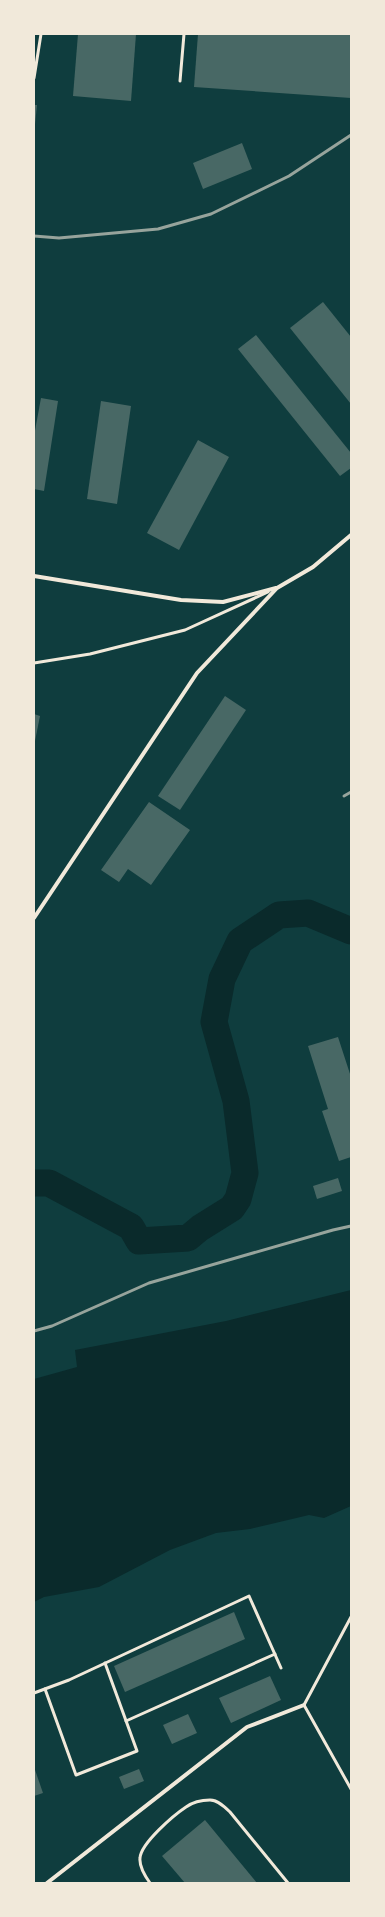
<svg xmlns="http://www.w3.org/2000/svg" width="385" height="1917" viewBox="0 0 385 1917" font-family="Rubik,sans-serif">
  <style>
    .water { fill: #0a2a2b }
    .lines { fill: none; stroke-linecap: round; stroke-linejoin: round }
    .river { stroke: #0a2a2b; stroke-width: 27 }
    .building { fill: #486865 }
    .service { stroke: #f1e9da; stroke-width: 3 }
    .minor { stroke: #f1e9da; stroke-width: 4 }
    .rail { stroke: #97a49c; stroke-width: 3 }
  </style>
  <rect width="100%" height="100%" fill="#0f3d3e"/>
  <g class="water">
    <polygon points="39,1173 86,1189 116,1209 131,1227 113,1223 55,1194 34,1196 34,1174"/>
    <polygon points="351,1290 351,1506 324,1518 309,1515 250,1529 216,1533 170,1550 99,1587 44,1597 34,1602 34,1379 77,1367 75,1350 226,1321"/>
  </g>
  <g class="lines">
    <polyline class="river" points="34,1183 49,1183 131,1227 139,1241 188,1238 200,1228 232,1208 238,1199 245,1173 236,1101 214,1022 222,979 240,941 279,915 308,913 351,931"/>
  </g>
  <g class="building">
    <polygon points="78,34 136,34 131,101 73,96"/>
    <polygon points="198,34 351,34 351,98 194,87"/>
    <polygon points="34,105 37,105 35,124 34,124"/>
    <polygon points="242,143 252,169 203,189 193,163"/>
    <polygon points="323,302 351,337 351,404 290,328"/>
    <polygon points="256,335 351,453 351,468 340,476 238,349"/>
    <polygon points="41,398 58,401 44,491 34,489 34,436"/>
    <polygon points="101,401 131,406 117,504 87,499"/>
    <polygon points="198,440 229,457 179,550 147,533"/>
    <polygon points="225,696 246,710 180,810 158,796"/>
    <polygon points="34,714 40,716 35,741 34,741"/>
    <polygon points="149,802 190,830 151,885 128,869 119,882 101,870"/>
    <polygon points="338,1037 351,1077 351,1157 339,1161 322,1111 328,1109 308,1046"/>
    <polygon points="338,1178 342,1191 317,1199 313,1186"/>
    <polygon points="234,1612 245,1639 125,1692 114,1666"/>
    <polygon points="270,1676 281,1700 231,1723 219,1698"/>
    <polygon points="188,1714 197,1733 172,1744 163,1725"/>
    <polygon points="34,1767 43,1793 34,1796"/>
    <polygon points="139,1769 144,1781 124,1789 119,1777"/>
    <polygon points="205,1820 257,1883 185,1883 162,1856"/>
  </g>
  <g class="lines">
    <g class="service">
      <polyline points="34,78 41,34"/>
      <polyline points="180,81 184,34"/>
      <polyline points="34,663 90,654 185,630 268,592"/>
      <polyline points="351,1617 304,1705 351,1789"/>
      <polyline points="45,1689 76,1775 137,1751 105,1663"/>
      <polyline points="34,1693 69,1680 249,1596 281,1668"/>
      <polyline points="126,1721 275,1654"/>
      <path d="M150,1883c-5,-7 -11,-16 -10,-25 1,-15 34,-43 46,-51 7,-5 16,-7 24,-7 8,0 15,7 20,12l58,71"/>
    </g>
    <g class="minor">
      <polyline points="34,576 181,600 223,602 276,588"/>
      <polyline points="34,918 197,673 277,588 313,567 351,535"/>
      <polyline points="47,1883 247,1727 304,1705"/>
    </g>
    <g class="rail">
      <polyline points="34,236 59,238 158,229 211,214 289,176 351,135"/>
      <polyline points="344,796 351,792"/>
      <polyline points="34,1331 52,1326 149,1283 333,1230 351,1226"/>
    </g>
  </g>
  <rect width="385" height="1917" fill="none" stroke="#f1e9da" stroke-width="70"/>
</svg>
